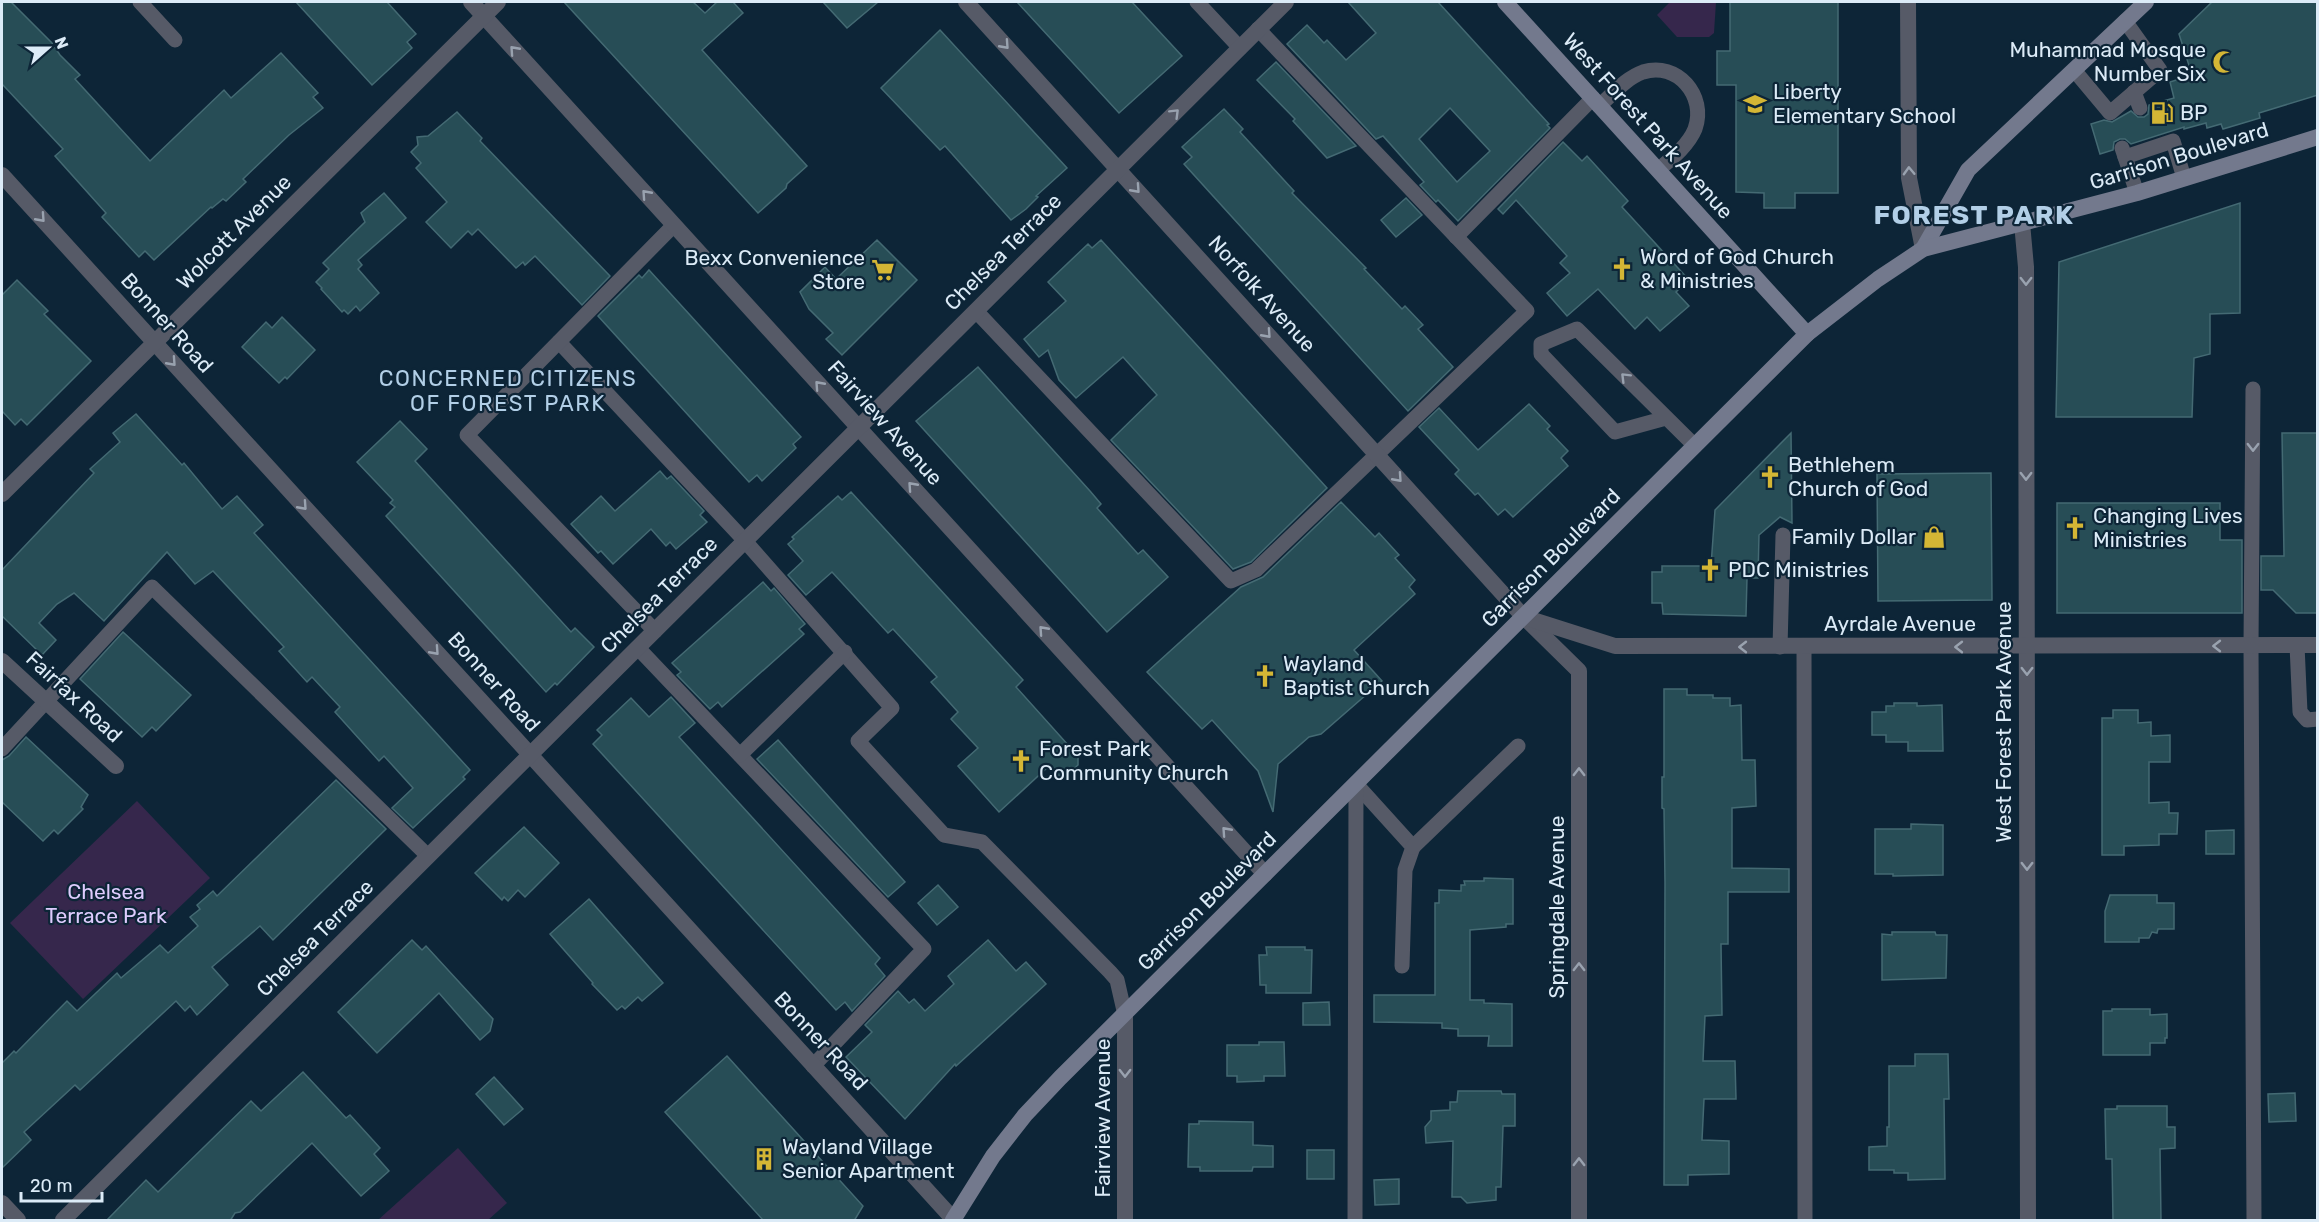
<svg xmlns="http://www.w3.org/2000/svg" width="2319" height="1222" viewBox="0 0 2319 1222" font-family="Rubik,sans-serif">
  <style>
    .green { fill: #36274c }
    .building { fill: #274d56; stroke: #446a73; stroke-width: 1.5; fill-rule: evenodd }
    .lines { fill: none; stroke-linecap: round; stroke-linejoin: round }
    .service { stroke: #565a67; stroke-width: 15 }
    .minor { stroke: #565a67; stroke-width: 16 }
    .tertiary { stroke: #565a67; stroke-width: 16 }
    .secondary { stroke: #73798d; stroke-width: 16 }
    .oneway { stroke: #99a2af }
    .labels { text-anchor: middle; stroke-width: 4.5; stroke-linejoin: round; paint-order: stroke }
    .poi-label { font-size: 21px; fill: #dcebf7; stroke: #0d2537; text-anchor: start }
    .street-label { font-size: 21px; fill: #dcebf7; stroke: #0d2537 }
    .park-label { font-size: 21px; fill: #decbfd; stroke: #0d2537 }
    .neighbourhood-label { font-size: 22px; letter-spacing: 1.5px; fill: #b2cfe7; stroke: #0d2537 }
    .district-label { font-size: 27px; font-weight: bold; letter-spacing: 1.5px; fill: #b2cfe7; stroke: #0d2537 }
  </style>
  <rect width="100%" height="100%" fill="#0d2537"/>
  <g class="green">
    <polygon points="1670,2 1716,2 1714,33 1709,37 1677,37 1657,15"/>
    <polygon points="137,801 210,878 83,999 10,923"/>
    <polygon points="458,1148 507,1203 488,1220 378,1220"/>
  </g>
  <g class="building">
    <polygon points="2,2 11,2 52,43 60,55 80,75 75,79 150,161 224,90 231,98 281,53 318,93 313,97 323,108 289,135 243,179 246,182 226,201 223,199 212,208 211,207 154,260 145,251 139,257 102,217 106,213 55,156 63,149 2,84"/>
    <polygon points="296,2 387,2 416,34 407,42 412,48 372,85"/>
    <polygon points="564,2 693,2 705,13 717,2 733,2 743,13 702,50 807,166 787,184 786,188 758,213"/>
    <polygon points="823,2 878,2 847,28"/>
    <polygon points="1017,2 1132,2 1182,56 1119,113"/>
    <path d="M1348,2h90l111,122 -2,1 3,3 -92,93 -20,-21 -2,2 -16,-17 4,-3 -41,-46 -7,3 -89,-95 20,-19 17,18 3,-3 19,20 30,-27zM1450,108l40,43 -33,31 -38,-43z"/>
    <polygon points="1730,2 1838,2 1838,193 1795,193 1795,208 1764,208 1764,193 1736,192 1736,85 1717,85 1717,51 1730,51"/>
    <polygon points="2212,2 2318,2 2318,95 2259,113 2260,118 2223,129 2221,124 2207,128 2206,123 2184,129 2184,127 2131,144 2125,139 2120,139 2114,142 2113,150 2100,154 2091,124 2104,120 2112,122 2131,111 2138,117 2144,117 2148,114 2149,105 2174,98 2170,82 2192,75 2179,34"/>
    <polygon points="940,30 1067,168 1036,196 1038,197 1026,209 1011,220 945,146 940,150 881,88"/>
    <polygon points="1276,62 1356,146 1327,158 1293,121 1295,119 1257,80"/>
    <polygon points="1224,109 1243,129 1240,132 1294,191 1292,193 1366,268 1364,269 1402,309 1405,306 1423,325 1418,329 1453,367 1408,411 1184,164 1192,157 1182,147"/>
    <polygon points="457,112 482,138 480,141 610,276 582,305 535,256 525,265 523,262 516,268 478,229 472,235 468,231 451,248 426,222 447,202 416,168 421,163 411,152 418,145 417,137 428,136"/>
    <polygon points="1563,142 1582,161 1587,156 1628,201 1622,207 1689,280 1676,292 1689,306 1660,331 1647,317 1635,329 1598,289 1567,316 1547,293 1570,273 1560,263 1567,256 1516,200 1503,214 1498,209"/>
    <polygon points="384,193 406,218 358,260 362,265 358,269 379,293 360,311 356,306 348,314 344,310 342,312 321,289 322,288 316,282 329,269 323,263 365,222 361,213"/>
    <polygon points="1406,198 1422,215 1396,237 1381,220"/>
    <polygon points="2240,203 2240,313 2210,314 2210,354 2194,358 2192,417 2056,417 2059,262"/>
    <polygon points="877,240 917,280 842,355 826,339 833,333 809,309 800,292 825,267 836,279"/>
    <polygon points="1101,240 1327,488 1251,562 1233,569 1111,440 1157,395 1123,357 1076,398 1059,380 1048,350 1039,357 1024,339 1066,301 1048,282 1088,244 1092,248"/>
    <polygon points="649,270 801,437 793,444 796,448 762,481 757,475 749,482 598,316 639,275 642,278"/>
    <polygon points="17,280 48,311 44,314 91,361 27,425 21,419 15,425 2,411 2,295"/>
    <polygon points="282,317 315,350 287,379 285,377 279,383 242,347 266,322 272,328"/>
    <polygon points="978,367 1090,491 1101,504 1097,508 1138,554 1143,550 1168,577 1107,632 916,421"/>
    <polygon points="1529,404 1550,426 1547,429 1568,451 1561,458 1568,466 1513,517 1505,509 1498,515 1478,493 1475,495 1455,474 1459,470 1419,427 1439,408 1478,450"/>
    <polygon points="136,414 182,465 184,463 222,509 237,496 263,525 254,533 470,770 463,777 465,779 413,828 392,808 413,788 384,756 379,761 335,712 340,707 312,677 307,682 279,651 284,647 213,571 195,584 167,552 104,621 74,593 57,604 39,623 56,640 42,655 2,616 2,570 94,473 90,469 120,442 113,433"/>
    <polygon points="400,421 427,449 415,461 571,632 575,628 594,647 557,685 555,683 546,692 386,516 395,507 390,503 393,500 357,462"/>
    <polygon points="1791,433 1792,523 1780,517 1759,535 1758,578 1747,578 1746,616 1663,614 1662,603 1652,603 1652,572 1662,572 1662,566 1711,566 1715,510"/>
    <polygon points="2282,433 2318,433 2318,613 2296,613 2273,590 2261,590 2261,556 2284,556"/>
    <polygon points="660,471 667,479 671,476 704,511 700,515 707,522 676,549 670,542 666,546 651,529 613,564 601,551 598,553 571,524 601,496 615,511"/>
    <polygon points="1991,473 1992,600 1878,601 1877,474"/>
    <polygon points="851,492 1023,680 1016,687 1078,756 1078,765 1066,776 1058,775 1049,766 999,812 958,766 978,748 951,719 958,712 931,682 937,677 893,629 888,633 832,572 806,595 788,575 803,561 788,544 794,539 792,537 838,496 842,500"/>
    <polygon points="1341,502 1375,537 1379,533 1399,555 1395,558 1415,580 1409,587 1415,594 1354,650 1382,681 1321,734 1309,737 1278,764 1273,812 1258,771 1212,720 1202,729 1147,672 1241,587 1263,577"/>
    <polygon points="2057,503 2220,503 2220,540 2242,540 2242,613 2057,613"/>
    <polygon points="763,582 771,591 774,588 805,624 799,629 804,634 722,707 718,702 710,709 677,675 681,672 672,663"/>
    <polygon points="123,632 191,695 156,731 152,727 142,737 80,679"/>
    <polygon points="1664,689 1687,689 1687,695 1713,695 1713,698 1730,698 1730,706 1741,705 1742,760 1755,760 1756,806 1732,808 1732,868 1789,869 1789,892 1728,892 1728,944 1721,944 1722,1015 1705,1016 1703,1061 1735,1061 1736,1099 1704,1099 1702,1140 1729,1141 1729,1174 1688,1175 1688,1185 1664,1185 1665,883 1664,809 1662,808 1662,777 1664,777"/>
    <polygon points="671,697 695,723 679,737 880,958 875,964 885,976 852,1011 845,1002 836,1010 593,744 602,735 597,730 631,698 649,717"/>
    <polygon points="1894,703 1917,703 1917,706 1942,705 1943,751 1908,751 1908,742 1886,742 1886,735 1872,735 1872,712 1886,712 1886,706 1894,706"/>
    <polygon points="2113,710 2138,710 2138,723 2151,722 2151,736 2170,735 2170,762 2149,762 2149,803 2169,802 2169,813 2178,813 2177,834 2159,834 2159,845 2124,846 2124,855 2102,855 2102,718 2113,718"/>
    <polygon points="26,737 88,795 81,807 83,809 58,834 54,830 43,841 2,802 2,760 9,756"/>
    <polygon points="778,740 905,882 888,897 757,759"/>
    <polygon points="336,780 386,829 273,940 260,926 212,967 228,985 197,1015 190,1006 185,1011 176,1001 80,1090 75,1085 24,1132 31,1140 2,1168 2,1063 14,1051 16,1053 67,1001 77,1011 117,973 121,978 160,945 168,953 198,926 190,917 200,909 197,905 213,891 217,896"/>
    <polygon points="1911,824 1943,825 1943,875 1893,876 1893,874 1875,874 1875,829 1911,829"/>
    <polygon points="524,827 559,863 525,897 518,890 508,901 504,897 502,900 475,873"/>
    <polygon points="2234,830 2234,854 2206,854 2206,831"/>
    <polygon points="1484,878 1513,879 1513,924 1506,924 1506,927 1470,930 1470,1000 1484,1000 1484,1003 1512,1004 1512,1046 1488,1046 1489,1036 1458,1036 1458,1029 1442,1028 1442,1023 1374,1022 1374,995 1435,995 1435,903 1439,903 1439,890 1461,891 1461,885 1465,885 1464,881 1484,881"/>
    <polygon points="938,885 958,907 937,925 918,903"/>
    <polygon points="2110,895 2157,895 2157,903 2174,903 2174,929 2158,929 2157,933 2152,932 2149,938 2139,938 2139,942 2105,942 2105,911"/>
    <polygon points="589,899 663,983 642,1001 638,997 625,1009 622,1006 617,1010 592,984 593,983 550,934"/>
    <polygon points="1892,932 1935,932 1936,935 1947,935 1946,978 1882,980 1882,934 1892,935"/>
    <polygon points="412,940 422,950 426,946 493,1019 490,1031 480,1040 439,993 377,1053 338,1012"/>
    <polygon points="988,940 1016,971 1026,962 1046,984 956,1066 955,1064 905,1119 846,1057 872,1032 865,1025 898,991 909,1003 914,999 925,1011 954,984 948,976"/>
    <polygon points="1266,947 1305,947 1305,950 1312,950 1311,993 1266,993 1266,985 1260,985 1259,955 1267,955"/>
    <polygon points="1329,1002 1330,1025 1303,1025 1303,1003"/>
    <polygon points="2112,1009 2150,1009 2150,1015 2167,1014 2167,1038 2165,1038 2165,1043 2150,1043 2150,1055 2103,1055 2103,1011 2112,1011"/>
    <polygon points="1259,1042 1284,1042 1285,1076 1264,1076 1264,1081 1237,1082 1237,1076 1227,1076 1227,1045 1259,1045"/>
    <polygon points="1915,1054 1948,1054 1949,1099 1944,1099 1945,1179 1908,1180 1908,1173 1894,1173 1894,1170 1869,1170 1869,1147 1887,1146 1887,1127 1889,1127 1889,1066 1915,1066"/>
    <polygon points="727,1056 863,1206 854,1221 764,1221 665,1112"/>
    <polygon points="303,1072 346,1118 350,1115 380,1148 374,1154 389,1171 361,1196 312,1143 240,1212 235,1213 230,1221 106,1221 146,1180 158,1192 251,1101 261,1111"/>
    <polygon points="494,1077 523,1109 504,1125 476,1094"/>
    <polygon points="1458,1091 1501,1091 1502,1094 1515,1094 1515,1126 1503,1126 1501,1187 1496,1187 1496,1200 1467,1203 1461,1197 1452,1197 1453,1141 1426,1143 1425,1127 1431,1120 1431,1111 1450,1110 1450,1102 1457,1102"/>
    <polygon points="2295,1093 2296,1121 2269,1122 2268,1094"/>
    <polygon points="2117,1106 2167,1106 2167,1127 2175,1127 2175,1148 2160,1149 2161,1221 2113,1221 2112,1159 2106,1159 2105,1109 2117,1109"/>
    <polygon points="1199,1121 1253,1122 1253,1145 1273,1146 1273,1167 1253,1167 1252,1171 1200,1171 1200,1167 1188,1167 1189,1124 1199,1124"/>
    <rect x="1307" y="1150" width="27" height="29"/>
    <polygon points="1399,1179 1399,1204 1375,1205 1374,1180"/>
  </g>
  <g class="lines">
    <g class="service">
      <polyline points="140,2 175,40"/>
      <polyline points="1197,2 1240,48"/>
      <polyline points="2074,70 2110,113 2160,70 2125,21"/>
      <polyline points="2134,92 2140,108"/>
      <path d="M1599,106c14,-12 27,-28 44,-34 34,-11 64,24 52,57 -7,17 -24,30 -37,41"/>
      <polyline points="2122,148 2137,193"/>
      <polyline points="2125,157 2173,141 2184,178"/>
      <polyline points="1456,237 1593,98"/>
      <polyline points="976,311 1231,581 1256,570 1527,311 1258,29"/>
      <polyline points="559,342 745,541 892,708 858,741 944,835 982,842 1110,972 1117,980 1125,1015"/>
      <polyline points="2253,389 2251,646 2254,1220"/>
      <polyline points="1666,418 1615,432 1541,354 1541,344 1577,329 1695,446"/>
      <polyline points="655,631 467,435 674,225"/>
      <polyline points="2297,645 2300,712 2307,720 2318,719"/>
      <polyline points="1780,647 1783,535"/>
      <polyline points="1804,647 1805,1220"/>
      <polyline points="638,648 924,949 813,1066"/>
      <polyline points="2,749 152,587 428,856"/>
      <polyline points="740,755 845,652"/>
      <polyline points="1356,784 1413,847 1405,870 1402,966"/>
      <polyline points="1413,847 1518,746"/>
      <polyline points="1355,1220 1356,784"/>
    </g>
    <g class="minor">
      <polyline points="471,2 1265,874"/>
      <polyline points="966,2 1523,616 1579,671 1579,1220"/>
      <polyline points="1908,2 1909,178 1923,249"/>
      <polyline points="2,175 954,1220"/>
      <polyline points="2022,223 2026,267 2028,1220"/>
      <polyline points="2,494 498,2"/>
      <polyline points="1527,618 1615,646 2318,645"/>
      <polyline points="2,661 116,766"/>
      <polyline points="63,1220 1286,2"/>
      <polyline points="1125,1220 1125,1015"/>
    </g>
    <polyline class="tertiary" points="2,1203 18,1220"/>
    <g class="secondary">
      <polyline points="1505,2 1807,334"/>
      <polyline points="1923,249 1968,170 2146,2"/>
      <polyline points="953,1220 993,1156 1025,1115 1060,1078 1807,334 1878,279 1923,249 2137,193 2318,137"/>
    </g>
  </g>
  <defs><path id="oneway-chevron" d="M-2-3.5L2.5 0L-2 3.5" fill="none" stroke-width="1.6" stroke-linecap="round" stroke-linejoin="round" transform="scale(1.5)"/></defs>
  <g class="oneway">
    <use href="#oneway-chevron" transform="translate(1005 45) rotate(48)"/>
    <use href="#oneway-chevron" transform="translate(514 50) rotate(-132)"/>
    <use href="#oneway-chevron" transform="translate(1175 113) rotate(-45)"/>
    <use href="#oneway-chevron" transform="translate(1909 171) rotate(-92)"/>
    <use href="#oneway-chevron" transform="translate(1136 189) rotate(48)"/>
    <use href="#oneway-chevron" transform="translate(646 194) rotate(-132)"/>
    <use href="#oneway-chevron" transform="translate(41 218) rotate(48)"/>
    <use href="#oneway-chevron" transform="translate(2026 281) rotate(90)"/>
    <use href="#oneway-chevron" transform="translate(1267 334) rotate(48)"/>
    <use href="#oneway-chevron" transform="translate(172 362) rotate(48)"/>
    <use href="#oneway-chevron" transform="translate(1625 377) rotate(-135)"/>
    <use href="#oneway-chevron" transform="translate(819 385) rotate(-132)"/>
    <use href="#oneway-chevron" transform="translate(2253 447) rotate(90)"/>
    <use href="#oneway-chevron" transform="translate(2026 476) rotate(90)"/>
    <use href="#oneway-chevron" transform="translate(1398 478) rotate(48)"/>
    <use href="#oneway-chevron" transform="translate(912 486) rotate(-132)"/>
    <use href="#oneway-chevron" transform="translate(303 506) rotate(48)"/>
    <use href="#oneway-chevron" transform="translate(1043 630) rotate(-132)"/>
    <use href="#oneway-chevron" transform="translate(2217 646) rotate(180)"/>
    <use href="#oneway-chevron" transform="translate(1743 647) rotate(-180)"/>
    <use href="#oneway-chevron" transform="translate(1959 647) rotate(180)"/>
    <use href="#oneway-chevron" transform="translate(435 651) rotate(48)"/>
    <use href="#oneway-chevron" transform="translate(2027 671) rotate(90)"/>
    <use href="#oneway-chevron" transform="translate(1579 772) rotate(-90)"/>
    <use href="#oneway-chevron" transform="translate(1226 831) rotate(-132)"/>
    <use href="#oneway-chevron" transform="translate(2027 866) rotate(90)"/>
    <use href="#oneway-chevron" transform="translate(1579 967) rotate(-90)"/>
    <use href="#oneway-chevron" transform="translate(1125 1073) rotate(90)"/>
    <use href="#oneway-chevron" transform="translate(1579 1162) rotate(-90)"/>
  </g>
  <defs>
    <g id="mosque-bare" transform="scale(1.8)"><path d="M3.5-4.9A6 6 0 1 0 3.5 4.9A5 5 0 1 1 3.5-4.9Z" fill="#d4b635" stroke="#0d2537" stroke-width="2.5" paint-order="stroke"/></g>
    <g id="school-bare" transform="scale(1.8)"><path d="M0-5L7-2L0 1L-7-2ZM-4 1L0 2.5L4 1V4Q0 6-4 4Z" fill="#d4b635" stroke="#0d2537" stroke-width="2.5" paint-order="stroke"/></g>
    <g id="fuel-bare" transform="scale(1.8)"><path d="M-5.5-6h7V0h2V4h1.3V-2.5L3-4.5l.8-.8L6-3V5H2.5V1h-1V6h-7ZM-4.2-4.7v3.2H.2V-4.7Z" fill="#d4b635" stroke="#0d2537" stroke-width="2.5" paint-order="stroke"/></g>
    <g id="church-bare" transform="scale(1.8)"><path d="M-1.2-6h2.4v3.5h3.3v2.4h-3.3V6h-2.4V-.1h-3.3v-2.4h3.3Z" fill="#d4b635" stroke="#0d2537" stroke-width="2.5" paint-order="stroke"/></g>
    <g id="supermarket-bare" transform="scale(1.8)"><path d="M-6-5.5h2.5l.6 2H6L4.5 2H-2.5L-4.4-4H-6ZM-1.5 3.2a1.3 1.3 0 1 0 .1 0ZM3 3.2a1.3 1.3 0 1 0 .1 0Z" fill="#d4b635" stroke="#0d2537" stroke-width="2.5" paint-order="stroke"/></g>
    <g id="shop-bare" transform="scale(1.8)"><path d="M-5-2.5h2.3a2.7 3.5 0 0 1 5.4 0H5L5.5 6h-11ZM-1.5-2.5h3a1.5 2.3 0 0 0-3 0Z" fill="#d4b635" stroke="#0d2537" stroke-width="2.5" paint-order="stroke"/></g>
    <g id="building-bare" transform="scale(1.8)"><path d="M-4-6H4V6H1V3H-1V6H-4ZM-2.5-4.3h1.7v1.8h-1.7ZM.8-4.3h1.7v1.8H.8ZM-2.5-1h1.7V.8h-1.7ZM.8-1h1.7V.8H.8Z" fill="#d4b635" stroke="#0d2537" stroke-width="2.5" paint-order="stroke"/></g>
  </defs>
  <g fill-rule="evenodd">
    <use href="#mosque-bare" x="2224" y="62"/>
    <use href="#school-bare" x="1755" y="104"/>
    <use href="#fuel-bare" x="2162" y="113"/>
    <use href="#church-bare" x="1622" y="269"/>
    <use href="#supermarket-bare" x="883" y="270"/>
    <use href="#church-bare" x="1770" y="477"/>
    <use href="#church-bare" x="2075" y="528"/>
    <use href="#shop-bare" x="1934" y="537"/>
    <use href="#church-bare" x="1710" y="570"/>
    <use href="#church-bare" x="1265" y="676"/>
    <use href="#church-bare" x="1021" y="761"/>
    <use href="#building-bare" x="764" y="1159"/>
  </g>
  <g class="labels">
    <g class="poi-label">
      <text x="2206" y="57" text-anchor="end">Muhammad Mosque<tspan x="2206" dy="24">Number Six</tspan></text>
      <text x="1773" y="99">Liberty<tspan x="1773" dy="24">Elementary School</tspan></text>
      <text x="2180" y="120">BP</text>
      <text x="1640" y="264">Word of God Church<tspan x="1640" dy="24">&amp; Ministries</tspan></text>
      <text x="865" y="265" text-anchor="end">Bexx Convenience<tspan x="865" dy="24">Store</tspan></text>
      <text x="1788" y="472">Bethlehem<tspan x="1788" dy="24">Church of God</tspan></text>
      <text x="2093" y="523">Changing Lives<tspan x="2093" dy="24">Ministries</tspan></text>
      <text x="1916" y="544" text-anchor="end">Family Dollar</text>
      <text x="1728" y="577">PDC Ministries</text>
      <text x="1283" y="671">Wayland<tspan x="1283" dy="24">Baptist Church</tspan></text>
      <text x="1039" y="756">Forest Park<tspan x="1039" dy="24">Community Church</tspan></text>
      <text x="782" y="1154">Wayland Village<tspan x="782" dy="24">Senior Apartment</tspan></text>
    </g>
    <g class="street-label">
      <text transform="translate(1648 126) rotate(48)" y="7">West Forest Park Avenue</text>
      <text transform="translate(2179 156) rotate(-17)" y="7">Garrison Boulevard</text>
      <text transform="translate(234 232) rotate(-45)" y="7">Wolcott Avenue</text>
      <text transform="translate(1003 252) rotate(-45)" y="7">Chelsea Terrace</text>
      <text transform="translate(1262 294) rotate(48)" y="7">Norfolk Avenue</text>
      <text transform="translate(167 323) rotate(48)" y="7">Bonner Road</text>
      <text transform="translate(885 423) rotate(48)" y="7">Fairview Avenue</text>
      <text transform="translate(1551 558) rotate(-45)" y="7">Garrison Boulevard</text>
      <text transform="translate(659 595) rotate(-45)" y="7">Chelsea Terrace</text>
      <text x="1900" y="631">Ayrdale Avenue</text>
      <text transform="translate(494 682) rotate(48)" y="7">Bonner Road</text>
      <text transform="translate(74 697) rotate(43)" y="7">Fairfax Road</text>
      <text transform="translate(2004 722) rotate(-90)" y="7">West Forest Park Avenue</text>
      <text transform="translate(1207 901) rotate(-45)" y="7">Garrison Boulevard</text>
      <text transform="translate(1557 907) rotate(-90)" y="7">Springdale Avenue</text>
      <text transform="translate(315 938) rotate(-45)" y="7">Chelsea Terrace</text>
      <text transform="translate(821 1041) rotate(47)" y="7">Bonner Road</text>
      <text transform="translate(1103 1118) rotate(-90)" y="7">Fairview Avenue</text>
    </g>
    <g class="park-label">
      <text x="106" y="899">Chelsea<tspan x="106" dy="24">Terrace Park</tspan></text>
    </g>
    <g class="neighbourhood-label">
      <text x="508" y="386">CONCERNED CITIZENS<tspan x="508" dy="25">OF FOREST PARK</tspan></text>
    </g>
    <g class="district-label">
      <text x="1974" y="224">FOREST PARK</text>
    </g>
  </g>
  <rect width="2319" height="1222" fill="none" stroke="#dcebf7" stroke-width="6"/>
  <g transform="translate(48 48) rotate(69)" stroke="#0d2537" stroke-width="4.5" paint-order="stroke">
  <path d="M0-4.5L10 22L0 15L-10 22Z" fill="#dcebf7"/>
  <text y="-9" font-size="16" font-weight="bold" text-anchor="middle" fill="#dcebf7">N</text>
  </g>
  <path d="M21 1192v9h81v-9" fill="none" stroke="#dcebf7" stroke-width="3"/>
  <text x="30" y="1192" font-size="18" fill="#dcebf7" stroke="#0d2537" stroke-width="4.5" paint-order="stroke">20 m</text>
</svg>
